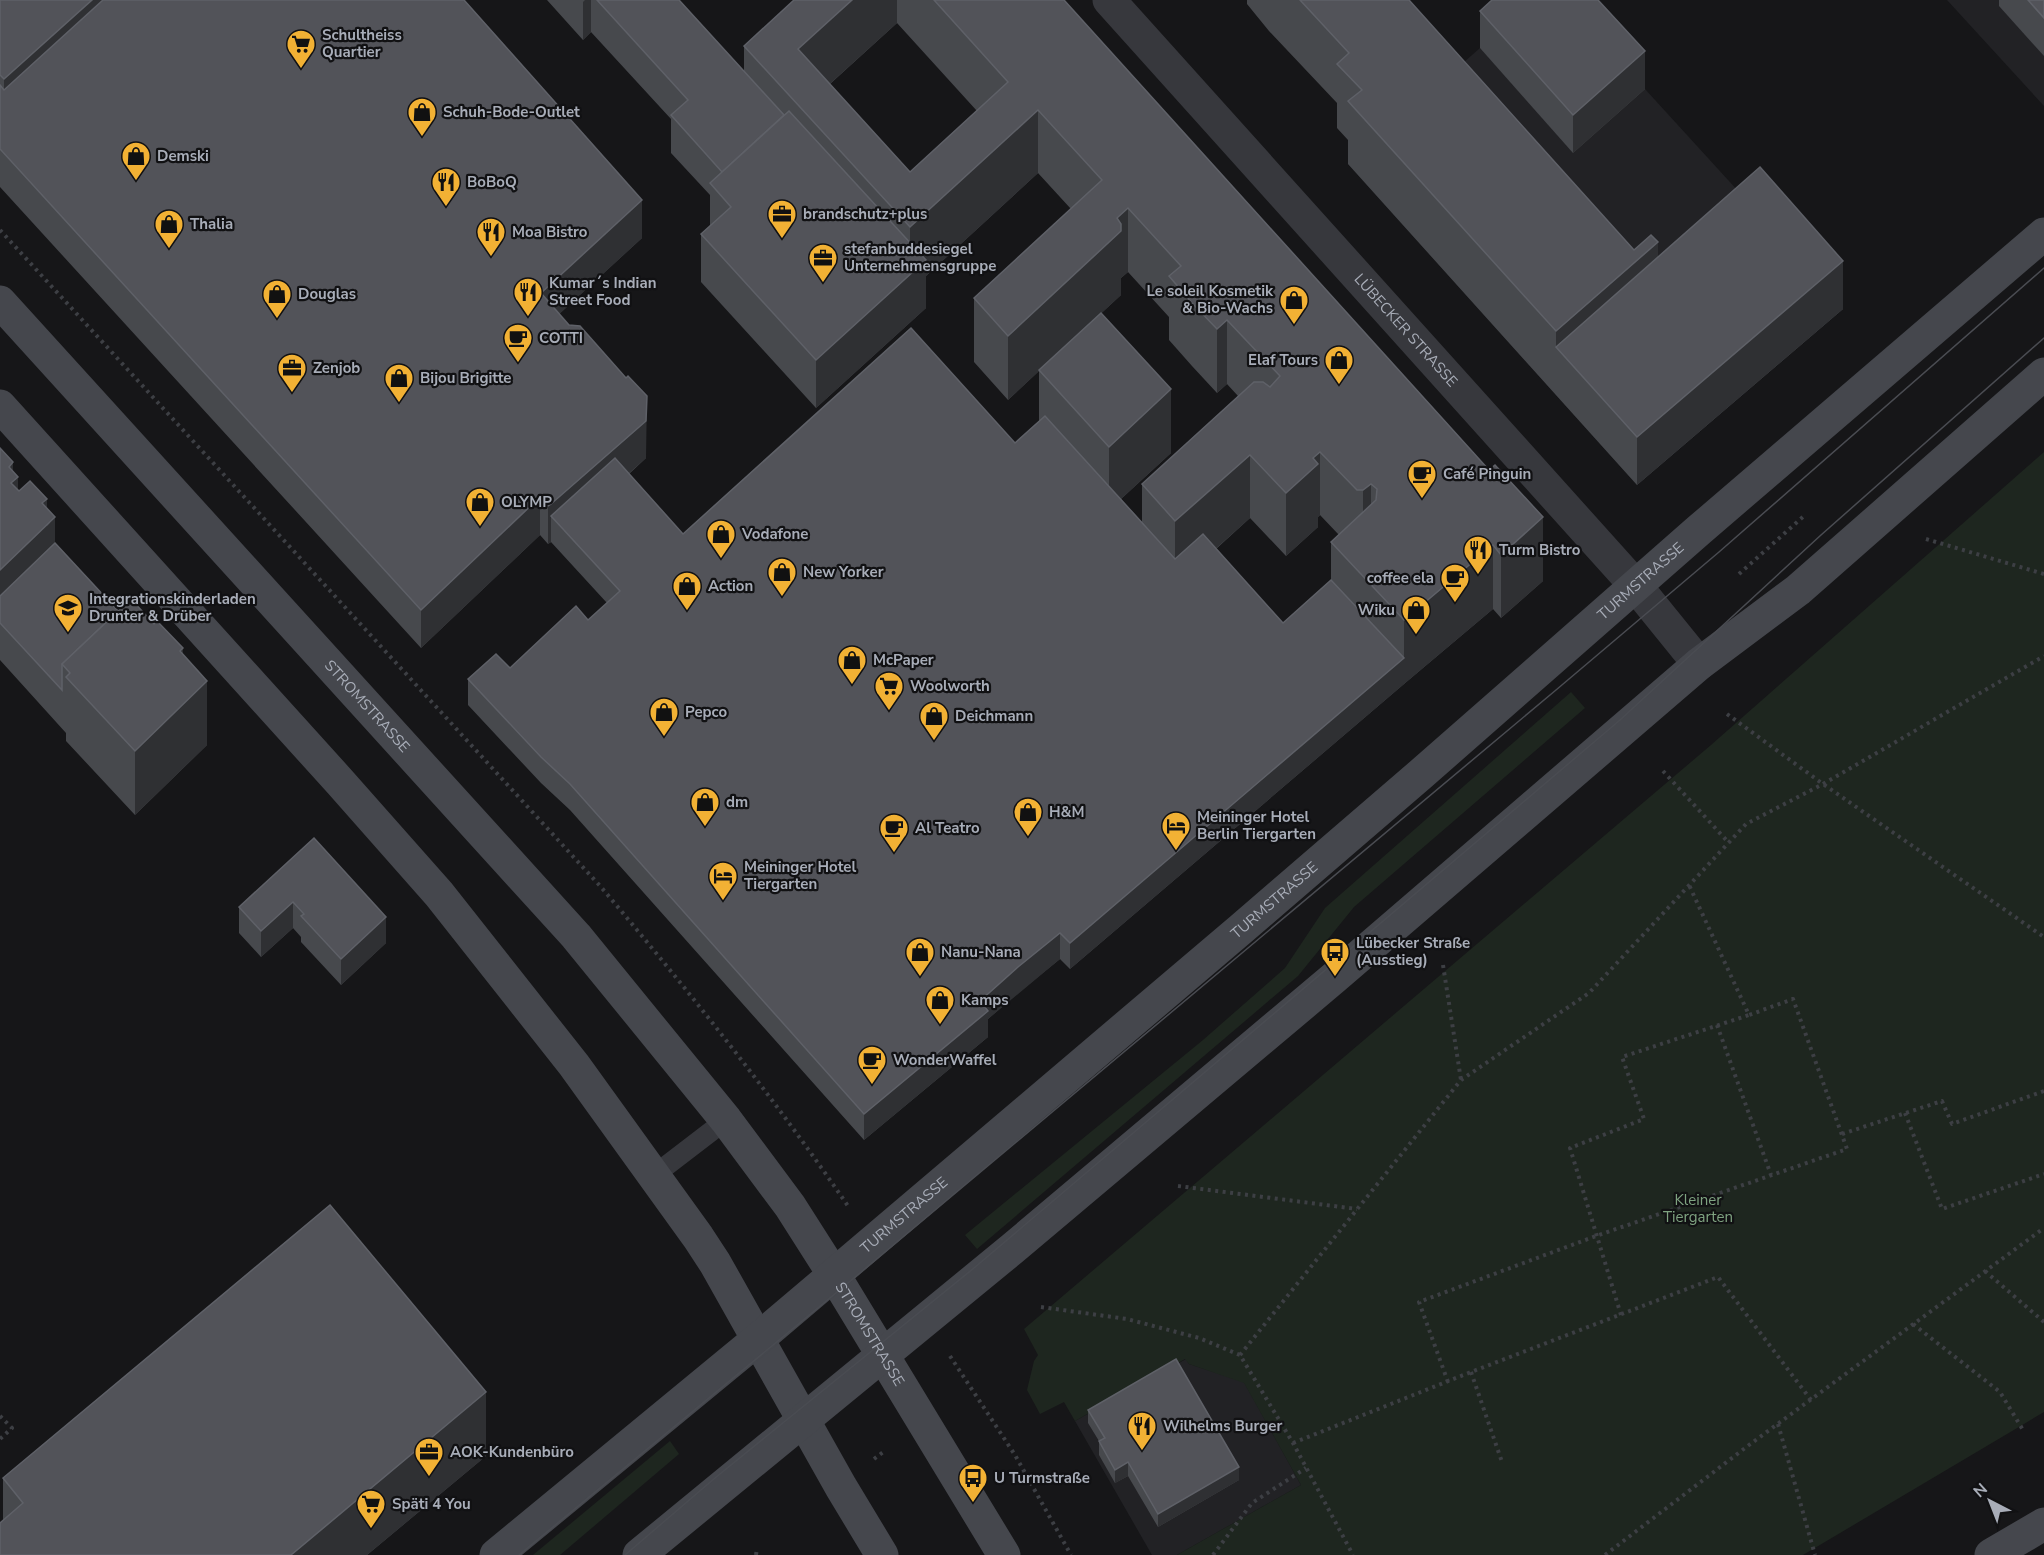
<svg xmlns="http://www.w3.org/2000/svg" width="2044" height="1555" viewBox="0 0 2044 1555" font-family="'Nunito Sans',sans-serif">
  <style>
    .built { fill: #222225 }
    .green { fill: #1e261f }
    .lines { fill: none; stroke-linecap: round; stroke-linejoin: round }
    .path { stroke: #3d3f44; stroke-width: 4; stroke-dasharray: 3 4.5; stroke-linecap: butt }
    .service { stroke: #37383d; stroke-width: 20 }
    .minor { stroke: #37383d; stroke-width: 33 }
    .secondary { stroke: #45474d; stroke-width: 33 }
    .tram { stroke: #4a4c52; stroke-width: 1.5 }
    .wall { fill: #47494d; fill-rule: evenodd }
    .shaded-wall { fill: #2f3033 }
    .building { fill: #525359; stroke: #5f6168; stroke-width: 1.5 }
    .labels { text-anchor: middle; stroke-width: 4.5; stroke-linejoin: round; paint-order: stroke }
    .poi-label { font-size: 15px; font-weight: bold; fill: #a8adb8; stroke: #111113; text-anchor: start }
    .street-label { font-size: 15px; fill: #a8adb8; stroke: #111113 }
    .park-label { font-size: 15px; fill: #7fa381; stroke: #111113 }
  </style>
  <rect width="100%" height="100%" fill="#161618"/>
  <g class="built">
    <polygon points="1947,0 2044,0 2044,106"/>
    <polygon points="1480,48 1645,89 1760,215 1843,309 1637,485 1348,164"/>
    <polygon points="1186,1359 1189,1364 1244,1382 1301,1485 1177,1555 1152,1555 1075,1421"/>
  </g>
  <g class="green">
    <polygon points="2044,452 2044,1412 1803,1555 1177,1555 1301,1485 1244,1383 1189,1364 1185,1359 1075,1421 1064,1402 1040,1414 1027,1390 1034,1361 1038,1355 1024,1329 1711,745"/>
    <polygon points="1571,692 1585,708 1354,907 1298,976 977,1249 965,1235 1203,1040 1285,968 1325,908"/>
    <polygon points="670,1441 679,1454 560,1555 533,1555"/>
  </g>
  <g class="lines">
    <g class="path">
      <path d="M0,230l601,657c87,103 171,208 247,319"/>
      <polyline points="1926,539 2044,574"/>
      <polyline points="1739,574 1804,516"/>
      <polyline points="1727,714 1823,784 2044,937"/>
      <polyline points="1663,771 1729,843"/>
      <polyline points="1443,965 1461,1080"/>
      <polyline points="1717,1025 1771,1175"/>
      <polyline points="1905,1113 1942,1209 2044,1174"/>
      <polyline points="1842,1134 1942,1101 1952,1124 2044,1091"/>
      <polyline points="1178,1186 1357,1209"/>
      <polyline points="1985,1271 2044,1322"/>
      <polyline points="1041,1307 1127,1319 1199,1338 1240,1355 1293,1443 1353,1555"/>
      <polyline points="1621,1315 1570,1148 1644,1119 1622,1057 1749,1015 1689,885"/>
      <polyline points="1913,1324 2000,1392 2023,1430"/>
      <polyline points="1240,1355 1461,1080 1589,993 1746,824 1823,784 2044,656"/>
      <polyline points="950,1356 1015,1455 1071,1555"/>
      <polyline points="1471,1372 1502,1462"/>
      <polyline points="1448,1382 1419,1302 1596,1236 1847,1149 1793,999 1749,1015"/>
      <polyline points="0,1416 12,1428 0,1439"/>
      <polyline points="1778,1424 1815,1555"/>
      <polyline points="1293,1443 1471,1372 1718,1277 1811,1400"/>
      <polyline points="874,1459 886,1450"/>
      <polyline points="756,1555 757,1548"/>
      <polyline points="1213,1555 1252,1503 1306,1468"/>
      <polyline points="1605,1555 1749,1445 2044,1228"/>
    </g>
    <polyline class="service" points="653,1176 726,1120"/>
    <path class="minor" id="s1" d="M1109,0l526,585 64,79"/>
    <g class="secondary">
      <path id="s2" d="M0,302l576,634 150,184 64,86 44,69 170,280"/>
      <polyline points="0,406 340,782 439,894 574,1065 698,1237 715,1263 841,1487 882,1555"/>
      <path id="s3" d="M496,1555l261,-215 484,-411 180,-155 278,-244 345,-296"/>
      <polyline points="639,1555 1012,1249 1335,977 1699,664 1798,590 2044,374"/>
      <polyline points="1991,1555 2044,1524"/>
    </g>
    <g class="tram">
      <polyline points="519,1555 842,1288 1556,690 1719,552 2044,268"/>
      <polyline points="625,1555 715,1478 974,1268 1620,720 1821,535 2044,338"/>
    </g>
  </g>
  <g class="wall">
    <path d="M0,0l642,238 -83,76 87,144 -17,16 54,60 332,-91 24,-22v-50l-31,29 -34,-38v-64l97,-89 -33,-36 -112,103v32l-110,100 -115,-126v-48l9,-8v-31l-39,-42v-34l-80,-87 -8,8 -36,-40h132l65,71v-25l50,-46h270l479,581 -42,37 -8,-9 -89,75 -334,285 -10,-10 -42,34 -30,26v18l-124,103 -294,-330 -29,-27 -73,-78v-26l42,-11 78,-48 19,-17 -56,-61 -3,2 -8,-9 -119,113 -421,-461zM897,23l80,88 -67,61 -80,-88zM1128,272l41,45v23l23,26 25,27 10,-9 11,12 -96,88v38l-21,-23 50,-46 -89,-122 39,-36v-17zM1320,515l19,20 -8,7v38l-48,43 -67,-74 34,-31 36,38 32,-29v-10z"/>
    <polygon points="1247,0 1409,0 1634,250 1843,309 1637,485 1348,164 1348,140 1337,128 1337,103 1269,31 1247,4"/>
    <polygon points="1999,0 2044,0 2044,56 1999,6"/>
    <polygon points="1480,11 1645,89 1573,153 1480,48"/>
    <polygon points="0,448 13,471 18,490 47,508 55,543 118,611 183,655 207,745 135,815 66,741 66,733 0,660"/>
    <polygon points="314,838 386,943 341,985 301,942 301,937 293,928 261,957 239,933 239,907"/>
    <polygon points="1088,1410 1239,1480 1158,1527 1128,1476 1115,1483 1099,1455 1099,1441 1088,1423"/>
    <polygon points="486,1456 367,1555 0,1555 3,1520 3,1478"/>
  </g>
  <g class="shaded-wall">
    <polygon points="92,0 145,0 4,127 4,79"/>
    <polygon points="585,0 591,0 591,32 583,40 583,2"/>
    <polygon points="852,0 897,0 897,23 802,109 798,49"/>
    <polygon points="1645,51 1645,89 1573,153 1573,115"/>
    <polygon points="1038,110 1038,173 926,276 926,308 816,408 816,360 910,275 910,227"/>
    <polygon points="642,200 642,238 541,331 541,293"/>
    <polygon points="1128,208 1128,272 1121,278 1121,295 1008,400 1008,336 1117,218"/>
    <polygon points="1658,242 1658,305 1556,347 1556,395 1556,331"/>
    <polygon points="1843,261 1843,309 1637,485 1637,437"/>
    <polygon points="1227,320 1227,384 1217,393 1217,329"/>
    <polygon points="1171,389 1171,453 1109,510 1109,447"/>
    <polygon points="647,396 646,458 564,531 551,516 551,542 548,544 548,506"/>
    <polygon points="1320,452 1320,515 1318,517 1318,527 1286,556 1286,493 1313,458"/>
    <polygon points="1250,455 1250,518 1175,585 1175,521"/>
    <polygon points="13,462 13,481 18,477 18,540 9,467"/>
    <polygon points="1371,484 1371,547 1363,554 1363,490"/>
    <polygon points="540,497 540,535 421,648 421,610"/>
    <polygon points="47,499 47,526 55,517 55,581 0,623 0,570 42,503"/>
    <polygon points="1543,517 1543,581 1501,618 1501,555"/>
    <polygon points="1493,545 1493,609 1404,684 1070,969 1070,943 1404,658 1404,620"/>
    <polygon points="183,648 183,704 207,681 207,745 135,815 135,751 180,651"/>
    <polygon points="293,902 293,928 261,957 261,931"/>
    <polygon points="386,917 386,943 341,985 341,959"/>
    <polygon points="1060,933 1060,959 988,1019 988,1037 864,1140 864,1114 980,1001 1018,967"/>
    <polygon points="486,1392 486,1456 367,1555 291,1555"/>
    <polygon points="1128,1462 1128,1476 1115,1483 1115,1470"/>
    <polygon points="1239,1467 1239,1480 1158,1527 1158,1514"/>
  </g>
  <g class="building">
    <polygon points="0,0 92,0 4,79 0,75"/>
    <polygon points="103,0 464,0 642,200 541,293 569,325 580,326 626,378 628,376 647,396 646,421 551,504 548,506 540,497 421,610 0,149 0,85 4,90"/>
    <polygon points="597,0 679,0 784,115 722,172 671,115 688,100"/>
    <polygon points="794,0 852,0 798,49 910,172 1008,82 934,0 1064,0 1489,470 1495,465 1543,517 1501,555 1493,545 1404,620 1331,542 1376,500 1377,489 1371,484 1363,490 1357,490 1320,452 1313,458 1318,464 1286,493 1250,455 1175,521 1142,484 1254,382 1263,382 1270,387 1280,376 1227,320 1217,329 1192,303 1169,276 1181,266 1128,208 1117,218 1121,224 1121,231 1008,336 974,298 1102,180 1038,110 910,227 744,46"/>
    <polygon points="1300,0 1409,0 1634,250 1651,235 1658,242 1556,331 1348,101 1362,90 1337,64 1349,53"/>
    <polygon points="1492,0 1598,0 1645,51 1573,115 1480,11"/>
    <polygon points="2028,0 2044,0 2044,18"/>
    <polygon points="789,111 926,260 816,360 701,234 731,207 710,183"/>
    <polygon points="1760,167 1843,261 1637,437 1556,347"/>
    <polygon points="1101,313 1171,389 1109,447 1039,370"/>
    <polygon points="911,328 1015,443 1045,416 1175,559 1203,534 1283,623 1331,580 1404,658 1070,943 1060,933 1018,967 980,1001 988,1011 864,1114 570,784 541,757 468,679 496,654 510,668 576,606 588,620 620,591 551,516 615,458 683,534"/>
    <polygon points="0,448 13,462 9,467 18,477 11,483 19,491 30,481 47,499 42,503 55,517 0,570"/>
    <polygon points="55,543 118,611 62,664 62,690 0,623 0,596"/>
    <polygon points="131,599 154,624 157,621 183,648 180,651 207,681 135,751 66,677 70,673 62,664"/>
    <polygon points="314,838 386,917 341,959 301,916 304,914 293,902 261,931 239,907"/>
    <polygon points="330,1205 486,1392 291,1555 0,1555 0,1523 23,1503 3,1478"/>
    <polygon points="1176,1359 1239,1467 1158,1514 1128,1462 1115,1470 1099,1441 1105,1438 1088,1410"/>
  </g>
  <defs>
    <g id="supermarket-pin" transform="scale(1.5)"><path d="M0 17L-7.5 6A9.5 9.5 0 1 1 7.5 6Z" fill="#f2b134" stroke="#111113"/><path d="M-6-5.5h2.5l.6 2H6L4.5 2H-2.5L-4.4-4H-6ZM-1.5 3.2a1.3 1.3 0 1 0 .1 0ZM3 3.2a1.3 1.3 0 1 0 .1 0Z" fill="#111"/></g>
    <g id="shop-pin" transform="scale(1.5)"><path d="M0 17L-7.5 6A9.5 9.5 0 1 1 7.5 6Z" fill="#f2b134" stroke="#111113"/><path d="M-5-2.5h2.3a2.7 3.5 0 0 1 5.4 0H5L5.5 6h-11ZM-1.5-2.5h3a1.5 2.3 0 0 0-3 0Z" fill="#111"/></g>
    <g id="restaurant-pin" transform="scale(1.5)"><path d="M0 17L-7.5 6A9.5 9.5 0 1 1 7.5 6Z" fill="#f2b134" stroke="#111113"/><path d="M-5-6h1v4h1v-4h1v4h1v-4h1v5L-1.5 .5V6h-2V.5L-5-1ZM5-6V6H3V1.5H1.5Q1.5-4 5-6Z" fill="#111"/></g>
    <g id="office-pin" transform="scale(1.5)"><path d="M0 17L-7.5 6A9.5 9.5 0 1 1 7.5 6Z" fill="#f2b134" stroke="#111113"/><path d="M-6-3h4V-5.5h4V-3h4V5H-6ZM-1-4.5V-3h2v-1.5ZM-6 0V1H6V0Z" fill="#111"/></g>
    <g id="cafe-pin" transform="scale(1.5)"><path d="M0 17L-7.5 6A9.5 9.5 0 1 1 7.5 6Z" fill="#f2b134" stroke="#111113"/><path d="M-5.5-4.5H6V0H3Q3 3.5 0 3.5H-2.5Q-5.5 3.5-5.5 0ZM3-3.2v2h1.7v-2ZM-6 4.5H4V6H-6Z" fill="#111"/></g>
    <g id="school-pin" transform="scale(1.5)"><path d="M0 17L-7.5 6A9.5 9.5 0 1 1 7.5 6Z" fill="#f2b134" stroke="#111113"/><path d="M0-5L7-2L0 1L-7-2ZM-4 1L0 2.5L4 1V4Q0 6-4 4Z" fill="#111"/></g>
    <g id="hotel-pin" transform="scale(1.5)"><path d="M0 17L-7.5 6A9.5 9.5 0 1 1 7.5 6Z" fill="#f2b134" stroke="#111113"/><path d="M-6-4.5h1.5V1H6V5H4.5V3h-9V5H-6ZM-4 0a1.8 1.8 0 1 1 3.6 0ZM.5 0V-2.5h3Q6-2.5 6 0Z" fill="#111"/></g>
    <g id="bus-pin" transform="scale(1.5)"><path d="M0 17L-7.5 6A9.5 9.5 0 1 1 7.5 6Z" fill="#f2b134" stroke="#111113"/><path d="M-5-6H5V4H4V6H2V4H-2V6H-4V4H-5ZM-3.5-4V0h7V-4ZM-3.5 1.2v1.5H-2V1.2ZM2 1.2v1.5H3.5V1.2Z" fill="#111"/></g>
  </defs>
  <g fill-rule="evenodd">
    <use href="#supermarket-pin" x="301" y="44"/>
    <use href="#shop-pin" x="422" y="112"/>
    <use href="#shop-pin" x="136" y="156"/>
    <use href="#restaurant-pin" x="446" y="182"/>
    <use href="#office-pin" x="782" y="214"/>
    <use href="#shop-pin" x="169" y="224"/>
    <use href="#restaurant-pin" x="491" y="232"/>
    <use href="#office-pin" x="823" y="258"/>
    <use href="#restaurant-pin" x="528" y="292"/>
    <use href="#shop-pin" x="277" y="294"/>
    <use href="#shop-pin" x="1294" y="300"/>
    <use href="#cafe-pin" x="518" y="338"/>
    <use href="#shop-pin" x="1339" y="360"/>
    <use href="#office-pin" x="292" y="368"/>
    <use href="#shop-pin" x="399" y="378"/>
    <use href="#cafe-pin" x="1422" y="474"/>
    <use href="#shop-pin" x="480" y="502"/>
    <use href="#shop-pin" x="721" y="534"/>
    <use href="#restaurant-pin" x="1478" y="550"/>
    <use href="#shop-pin" x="782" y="572"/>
    <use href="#cafe-pin" x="1455" y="578"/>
    <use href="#shop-pin" x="687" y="586"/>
    <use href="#school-pin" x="68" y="608"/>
    <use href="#shop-pin" x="1416" y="610"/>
    <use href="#shop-pin" x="852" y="660"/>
    <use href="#supermarket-pin" x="889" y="686"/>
    <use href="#shop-pin" x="664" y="712"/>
    <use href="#shop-pin" x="934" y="716"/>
    <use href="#shop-pin" x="705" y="802"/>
    <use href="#shop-pin" x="1028" y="812"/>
    <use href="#hotel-pin" x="1176" y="826"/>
    <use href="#cafe-pin" x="894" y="828"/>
    <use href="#hotel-pin" x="723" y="876"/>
    <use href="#shop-pin" x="920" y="952"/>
    <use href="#bus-pin" x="1335" y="952"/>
    <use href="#shop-pin" x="940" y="1000"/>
    <use href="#cafe-pin" x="872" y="1060"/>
    <use href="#restaurant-pin" x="1142" y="1426"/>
    <use href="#office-pin" x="429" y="1452"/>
    <use href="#bus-pin" x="973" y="1478"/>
    <use href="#supermarket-pin" x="371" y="1504"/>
  </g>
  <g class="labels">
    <g class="poi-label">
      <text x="322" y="40">Schultheiss<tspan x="322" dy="17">Quartier</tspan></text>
      <text x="443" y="117">Schuh-Bode-Outlet</text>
      <text x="157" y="161">Demski</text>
      <text x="467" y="187">BoBoQ</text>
      <text x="803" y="219">brandschutz+plus</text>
      <text x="190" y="229">Thalia</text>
      <text x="512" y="237">Moa Bistro</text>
      <text x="844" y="254">stefanbuddesiegel<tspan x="844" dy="17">Unternehmensgruppe</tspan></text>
      <text x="549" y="288">Kumar´s Indian<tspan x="549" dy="17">Street Food</tspan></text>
      <text x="1273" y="296" text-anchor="end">Le soleil Kosmetik<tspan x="1273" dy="17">&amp; Bio-Wachs</tspan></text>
      <text x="298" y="299">Douglas</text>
      <text x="539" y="343">COTTI</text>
      <text x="1318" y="365" text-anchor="end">Elaf Tours</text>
      <text x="313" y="373">Zenjob</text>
      <text x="420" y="383">Bijou Brigitte</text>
      <text x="1443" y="479">Café Pinguin</text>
      <text x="501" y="507">OLYMP</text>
      <text x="742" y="539">Vodafone</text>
      <text x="1499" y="555">Turm Bistro</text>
      <text x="803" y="577">New Yorker</text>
      <text x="1434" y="583" text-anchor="end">coffee ela</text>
      <text x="708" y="591">Action</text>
      <text x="89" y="604">Integrationskinderladen<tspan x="89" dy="17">Drunter &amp; Drüber</tspan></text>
      <text x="1395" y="615" text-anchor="end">Wiku</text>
      <text x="873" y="665">McPaper</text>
      <text x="910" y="691">Woolworth</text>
      <text x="685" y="717">Pepco</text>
      <text x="955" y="721">Deichmann</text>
      <text x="726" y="807">dm</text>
      <text x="1049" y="817">H&amp;M</text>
      <text x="1197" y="822">Meininger Hotel<tspan x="1197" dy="17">Berlin Tiergarten</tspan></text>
      <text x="915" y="833">Al Teatro</text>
      <text x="744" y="872">Meininger Hotel<tspan x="744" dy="17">Tiergarten</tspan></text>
      <text x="1356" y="948">Lübecker Straße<tspan x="1356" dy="17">(Ausstieg)</tspan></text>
      <text x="941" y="957">Nanu-Nana</text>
      <text x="961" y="1005">Kamps</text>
      <text x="893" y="1065">WonderWaffel</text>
      <text x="1163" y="1431">Wilhelms Burger</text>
      <text x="450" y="1457">AOK-Kundenbüro</text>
      <text x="994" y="1483">U Turmstraße</text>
      <text x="392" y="1509">Späti 4 You</text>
    </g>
    <g class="street-label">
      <text dy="5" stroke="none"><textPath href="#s1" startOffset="444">LÜBECKER STRASSE</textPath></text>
      <text dy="5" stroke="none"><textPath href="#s3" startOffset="1503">TURMSTRASSE</textPath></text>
      <text dy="5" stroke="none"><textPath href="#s2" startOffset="546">STROMSTRASSE</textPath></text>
      <text dy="5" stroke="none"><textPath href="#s3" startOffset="1017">TURMSTRASSE</textPath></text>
      <text dy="5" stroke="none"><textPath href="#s3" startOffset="531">TURMSTRASSE</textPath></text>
      <text dy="5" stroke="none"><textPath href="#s2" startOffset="1352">STROMSTRASSE</textPath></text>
    </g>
    <g class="park-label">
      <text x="1698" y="1205">Kleiner<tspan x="1698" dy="17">Tiergarten</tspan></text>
    </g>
  </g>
  <g transform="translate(1990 1501) rotate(318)" stroke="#111113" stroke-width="4.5" paint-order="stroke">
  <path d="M0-4.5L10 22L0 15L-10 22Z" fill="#a8adb8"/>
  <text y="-9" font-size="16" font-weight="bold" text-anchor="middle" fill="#a8adb8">N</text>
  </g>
</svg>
